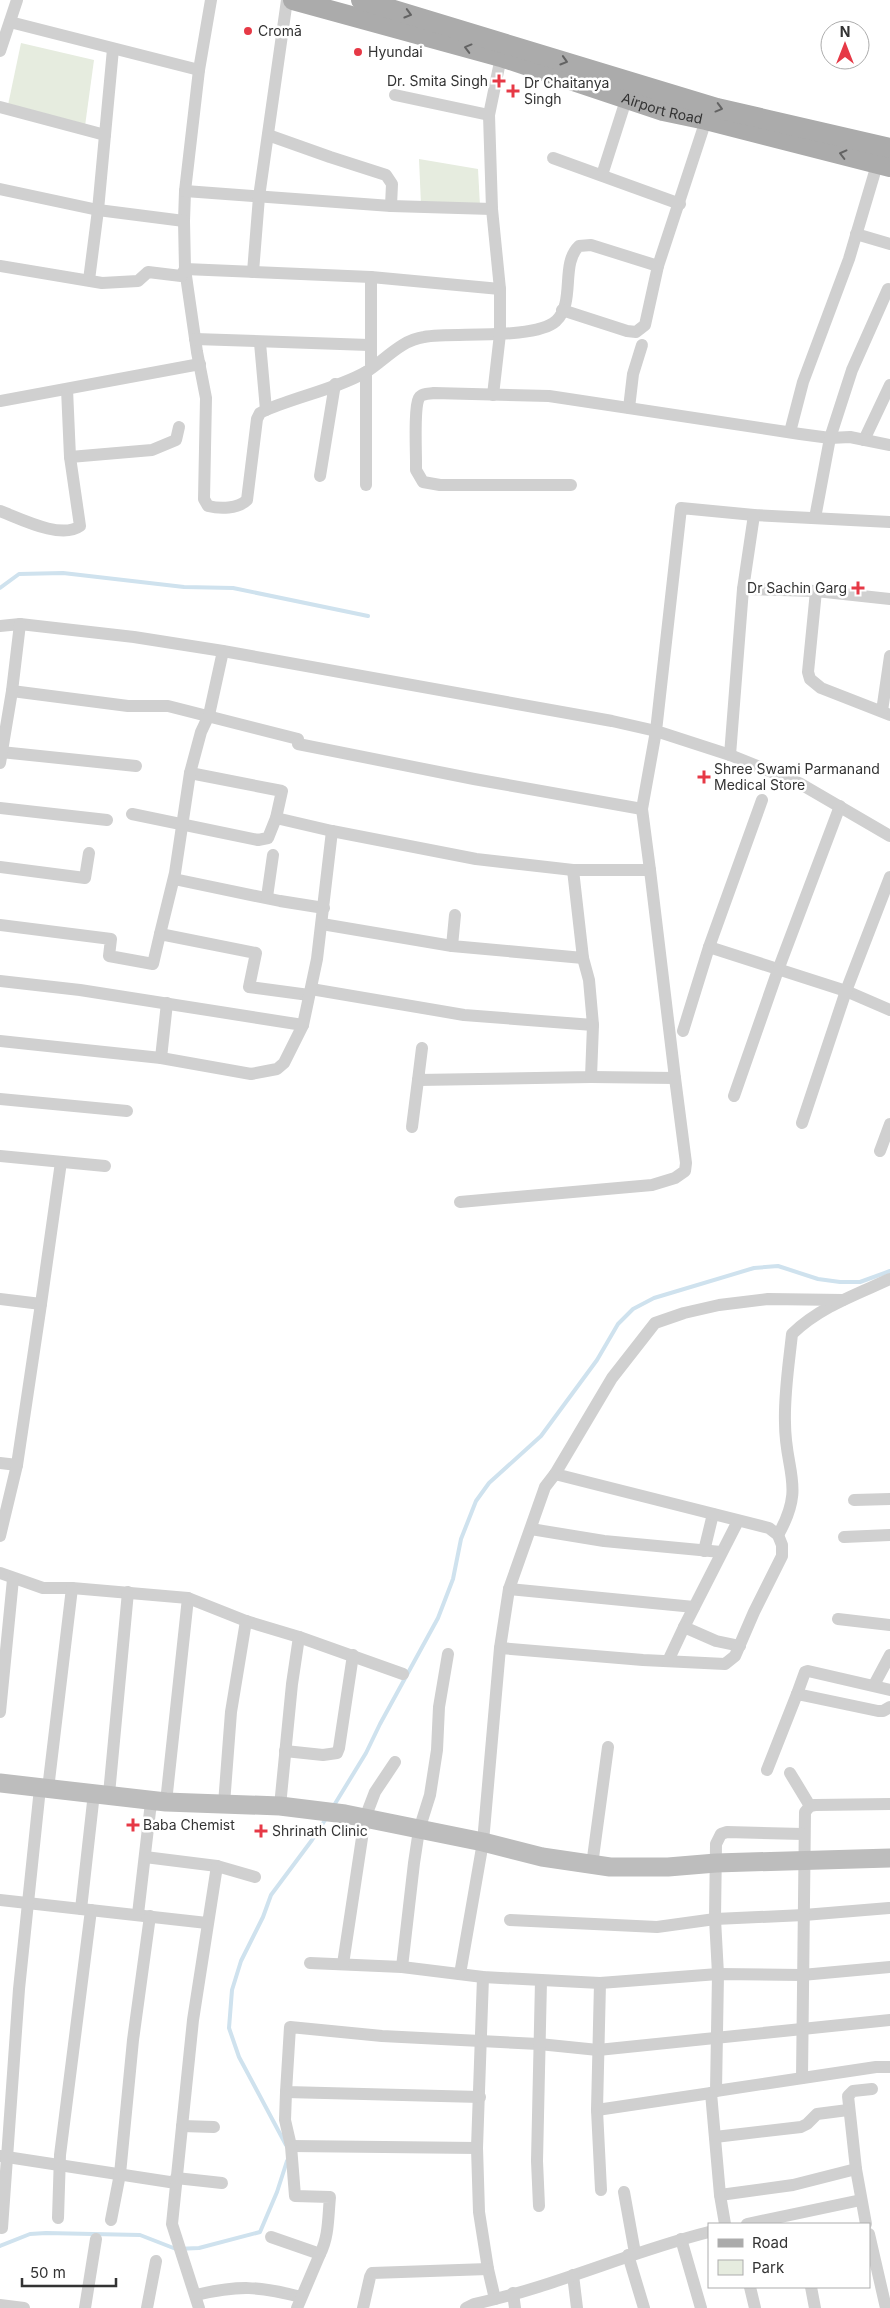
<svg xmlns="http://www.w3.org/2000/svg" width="890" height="2308" viewBox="0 0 890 2308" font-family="Inter,sans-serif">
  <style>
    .green { fill: #e6ecdf }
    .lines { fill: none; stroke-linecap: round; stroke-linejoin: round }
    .stream { stroke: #cfe2ee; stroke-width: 4 }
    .street { stroke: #d0d0d0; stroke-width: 12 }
    .secondary { stroke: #bdbdbd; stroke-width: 19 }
    .primary { stroke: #ababab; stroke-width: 20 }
    .oneway { stroke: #636363 }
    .poi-dot { fill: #e63946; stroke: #fff; stroke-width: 2 }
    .labels { text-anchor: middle; stroke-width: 5; stroke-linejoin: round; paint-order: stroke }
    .poi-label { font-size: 14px; fill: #333; stroke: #fff; text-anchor: start }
    .street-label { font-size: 14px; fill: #333; stroke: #fff }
  </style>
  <rect width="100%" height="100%" fill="#fff"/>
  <g class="green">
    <polygon points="21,43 94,60 85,126 8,105"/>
    <polygon points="419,159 478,169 480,206 421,205"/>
  </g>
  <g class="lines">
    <g class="stream">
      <polyline points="0,588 19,574 63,573 184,587 233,588 368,616"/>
      <polyline points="333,1807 366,1753 380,1724 438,1618 453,1579 461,1539 476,1501 489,1483 541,1436 597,1360 618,1324 633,1309 654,1298 754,1268 778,1266 818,1279 840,1282 860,1282 890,1271"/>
      <polyline points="286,2145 239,2057 229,2028 232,1990 241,1961 263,1917 271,1895 312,1840 327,1817"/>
      <polyline points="0,2246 30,2234 46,2233 140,2235 176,2249 199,2248 260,2232 277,2192 287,2161"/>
    </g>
    <g class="street">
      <path d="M211,0l-12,70 -14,121 -1,30 1,48 12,83 9,46 -2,101 4,7c12,3 30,3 39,-6l10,-81 3,-6 6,-3c32,-14 70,-21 100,-38 19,-12 35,-32 58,-35 29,-5 111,3 132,-16 20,-19 4,-57 23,-75l12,-1 67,21"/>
      <polyline points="10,22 199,70"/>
      <polyline points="0,51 17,0"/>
      <polyline points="395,95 489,115"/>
      <polyline points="0,107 105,135"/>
      <polyline points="268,135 330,157 386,175 392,184 391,206"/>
      <polyline points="553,158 680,204"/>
      <polyline points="602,175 626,100"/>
      <polyline points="0,189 98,210 184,221"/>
      <polyline points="185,191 391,206 492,209"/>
      <polyline points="856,234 890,244"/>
      <polyline points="0,266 102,283 138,281 148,272 181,276 185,269 371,277 500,289"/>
      <polyline points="253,272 259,197 287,0"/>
      <polyline points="89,280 98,210 113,49"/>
      <polyline points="562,310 627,331 636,332 645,325 658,266 706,120"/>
      <polyline points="195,339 369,345"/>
      <polyline points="260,343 266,410"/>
      <polyline points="371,368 371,277"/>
      <polyline points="366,372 366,485"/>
      <polyline points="493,395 500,334 500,289 492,209 489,115 501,57"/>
      <polyline points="0,401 200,364"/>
      <polyline points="629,408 633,374 642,345"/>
      <polyline points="790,432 803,382 849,259 879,158"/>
      <polyline points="864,440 890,385"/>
      <polyline points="70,457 152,450 176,440 179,427"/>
      <polyline points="320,476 335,384"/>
      <path d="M571,485h-131l-17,-3 -7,-12v-8c0,-13 -2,-55 3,-64 3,-5 10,-4 15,-5l115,3 251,38 30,4 20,-1 40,8"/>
      <path d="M0,511c19,7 61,29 80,15l-10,-69 -3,-68"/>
      <polyline points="815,518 830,438 852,370 888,289 890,290"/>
      <polyline points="890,522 754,515 681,508 656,731 730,755 799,783 890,836"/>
      <polyline points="743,589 816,591 890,599"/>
      <polyline points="816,591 808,672 810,679 821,688 890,715"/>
      <polyline points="0,626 20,624 134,637 223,651 612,721 656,731 642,809 650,870 573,870 476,859 332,831 276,818"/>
      <polyline points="12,691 128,706 168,706 298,739"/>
      <polyline points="882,711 890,656"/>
      <polyline points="298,744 474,779 642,809"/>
      <polyline points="1,752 136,766"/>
      <polyline points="730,755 743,589 754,515"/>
      <polyline points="0,763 12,691 20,624"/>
      <polyline points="0,808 107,820"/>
      <polyline points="132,814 258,840 268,838 276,818 282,791 190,773"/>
      <polyline points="0,867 85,878 89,853"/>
      <polyline points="174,879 280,901 324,908"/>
      <polyline points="267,897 273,855"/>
      <polyline points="455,915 452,946 583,958 573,870"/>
      <polyline points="322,924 452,946"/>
      <polyline points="0,925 111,939 109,956 153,964 160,934 256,953 249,987 309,995"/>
      <polyline points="160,934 175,873 190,773 201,732 209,715 223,651"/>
      <polyline points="709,947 846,991 890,1010"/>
      <polyline points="0,981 80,990 303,1025"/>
      <polyline points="311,989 464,1015 593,1025 589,980 583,958"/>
      <polyline points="683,1031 709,947 762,800"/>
      <polyline points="0,1041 161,1058 251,1074 277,1069 284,1063 303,1025 317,959 332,831"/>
      <polyline points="422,1048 418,1080 591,1077 593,1025"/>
      <polyline points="161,1058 167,1003"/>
      <polyline points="591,1077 675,1078 650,870"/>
      <polyline points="734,1096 778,970 840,806"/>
      <polyline points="0,1099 127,1111"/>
      <polyline points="802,1123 846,991 890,877"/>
      <polyline points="412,1127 418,1080"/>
      <polyline points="880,1151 890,1124"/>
      <polyline points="0,1156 105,1166"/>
      <polyline points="460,1202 652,1185 675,1178 685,1171 686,1163 675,1078"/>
      <polyline points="0,1299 41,1304 61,1162"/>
      <polyline points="0,1463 17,1465 41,1304"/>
      <polyline points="854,1500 890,1499"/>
      <polyline points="738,1521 684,1627 716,1641 740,1646"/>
      <polyline points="531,1529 604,1541 721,1552"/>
      <path d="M778,1535c28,-49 7,-63 7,-112 -1,-30 4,-60 7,-89 28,-27 63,-39 98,-55"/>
      <polyline points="0,1536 17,1465"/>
      <polyline points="844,1537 890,1535"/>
      <polyline points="704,1551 713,1514"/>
      <polyline points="0,1573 43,1588 72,1588 188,1598 246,1621 299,1637 403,1674"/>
      <polyline points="509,1589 694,1607"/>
      <polyline points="838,1619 890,1625"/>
      <polyline points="500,1648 643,1660 725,1664 735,1656 754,1612 782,1556 782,1545 778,1535 769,1528 555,1474"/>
      <polyline points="668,1661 684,1627"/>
      <polyline points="874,1685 890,1655"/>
      <polyline points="797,1694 805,1672 808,1671 890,1690"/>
      <polyline points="0,1712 13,1579"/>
      <polyline points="285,1751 323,1755 337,1753 339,1748 353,1655"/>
      <polyline points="767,1770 797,1694 878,1711 883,1711 890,1707"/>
      <polyline points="790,1773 810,1806"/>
      <polyline points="48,1789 72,1588"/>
      <polyline points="94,1793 81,1909 207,1923"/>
      <polyline points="109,1794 128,1592"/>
      <polyline points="166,1802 188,1598"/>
      <polyline points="224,1804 231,1712 246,1621"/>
      <polyline points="280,1806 292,1684 299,1637"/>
      <polyline points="145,1857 217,1866 255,1877"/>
      <polyline points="592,1865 608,1747"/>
      <polyline points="0,1900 81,1909"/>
      <polyline points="138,1914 150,1811 153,1799"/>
      <polyline points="510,1920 657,1927 715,1919 804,1915 889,1908"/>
      <polyline points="310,1963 402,1967 483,1977 600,1983 718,1974 802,1975 890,1967"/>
      <polyline points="343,1964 365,1818 375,1792 395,1762"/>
      <polyline points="402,1967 414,1863 419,1830 430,1795 437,1750 439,1707 448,1654"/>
      <polyline points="460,1974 483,1842 500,1648 509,1589 545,1487 555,1474 612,1378 655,1323 684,1313 719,1305 768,1299 843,1300"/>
      <polyline points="483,1977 477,2148 479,2212 488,2269 495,2299"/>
      <polyline points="600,1983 597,2110 601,2190"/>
      <polyline points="802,2078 805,1812 810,1806 815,1805 890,1804"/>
      <polyline points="716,2091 876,2067 890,2067"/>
      <polyline points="480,2097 286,2092 290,2027 382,2036 539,2044 598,2050 890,2020"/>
      <polyline points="597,2110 711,2093"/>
      <polyline points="182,2126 214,2127"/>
      <polyline points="715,2137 801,2127 807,2124 817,2114 848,2110"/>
      <polyline points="291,2146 477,2148"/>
      <polyline points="0,2156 176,2183"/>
      <polyline points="176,2178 222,2183"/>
      <polyline points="624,2192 635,2253"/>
      <polyline points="720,2195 793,2185 856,2169"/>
      <polyline points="539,2206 537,2161 541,1981"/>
      <polyline points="58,2218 60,2155 91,1910"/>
      <polyline points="111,2220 120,2174 133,2040 150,1916"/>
      <polyline points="725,2224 720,2195 711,2093 716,2091 718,1974 715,1919 716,1844 721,1834 727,1832 803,1834"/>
      <polyline points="747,2224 861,2200"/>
      <polyline points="866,2224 856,2169 848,2096 853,2091 872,2089"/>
      <polyline points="2,2228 19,1989 40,1788"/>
      <polyline points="869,2234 886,2308"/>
      <path d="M271,2237l49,17c9,-17 8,-38 10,-57l-35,-1 -4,-50 -6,-26 1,-28"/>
      <polyline points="681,2239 701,2308"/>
      <polyline points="628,2255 644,2308"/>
      <polyline points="573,2275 577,2308"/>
      <polyline points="750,2287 755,2308"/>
      <polyline points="811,2287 815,2308"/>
      <polyline points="513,2293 515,2308"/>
      <path d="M196,2295c43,-10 63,-9 105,2"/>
      <polyline points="0,2305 24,2308"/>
      <polyline points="85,2308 96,2239"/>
      <polyline points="147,2308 156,2261"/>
      <polyline points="199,2308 172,2224 193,2020 217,1866"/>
      <polyline points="297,2308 320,2254"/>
      <polyline points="363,2308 370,2277 372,2273 488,2269"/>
      <path d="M466,2308l8,-4c80,-17 155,-52 235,-72"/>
    </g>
    <polyline class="secondary" points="0,1783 166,1802 280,1806 345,1814 483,1842 542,1857 610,1867 668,1867 716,1863 890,1858"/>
    <g class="primary">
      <path id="s1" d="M293,0l208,57 162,54 43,9 184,47"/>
      <polyline points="361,0 717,108 890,148"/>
    </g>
  </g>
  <defs><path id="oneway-chevron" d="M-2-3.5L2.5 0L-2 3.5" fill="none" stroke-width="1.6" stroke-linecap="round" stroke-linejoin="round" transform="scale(1.25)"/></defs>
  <g class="oneway">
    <use href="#oneway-chevron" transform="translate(408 14) rotate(16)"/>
    <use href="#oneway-chevron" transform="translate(468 48) rotate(-165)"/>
    <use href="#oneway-chevron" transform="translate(564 61) rotate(17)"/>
    <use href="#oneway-chevron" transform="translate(719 108) rotate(15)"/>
    <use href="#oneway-chevron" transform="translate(843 154) rotate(-166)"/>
  </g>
  <g class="poi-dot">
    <circle cx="248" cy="31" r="5"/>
    <circle cx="358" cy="52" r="5"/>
    <path d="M496.5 73.5h5v5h5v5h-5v5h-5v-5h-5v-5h5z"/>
    <path d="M510.5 83.5h5v5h5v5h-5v5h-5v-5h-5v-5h5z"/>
    <path d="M855.5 580.5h5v5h5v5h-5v5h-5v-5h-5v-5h5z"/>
    <path d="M701.5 769.5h5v5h5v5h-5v5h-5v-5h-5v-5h5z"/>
    <path d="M130.5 1817.5h5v5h5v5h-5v5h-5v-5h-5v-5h5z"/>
    <path d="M258.5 1823.5h5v5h5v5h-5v5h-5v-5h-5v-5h5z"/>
  </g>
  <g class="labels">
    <g class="poi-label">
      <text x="258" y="36">Cromā</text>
      <text x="368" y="57">Hyundai</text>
      <text x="488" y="86" text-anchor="end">Dr. Smita Singh</text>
      <text x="524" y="88">Dr Chaitanya<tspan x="524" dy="16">Singh</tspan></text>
      <text x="847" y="593" text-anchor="end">Dr Sachin Garg</text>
      <text x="714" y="774">Shree Swami Parmanand<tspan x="714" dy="16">Medical Store</tspan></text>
      <text x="143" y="1830">Baba Chemist</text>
      <text x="272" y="1836">Shrinath Clinic</text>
    </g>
    <g class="street-label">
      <text dy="5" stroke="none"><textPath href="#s1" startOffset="385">Airport Road</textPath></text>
    </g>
  </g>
  <rect x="708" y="2223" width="162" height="65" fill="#ffffff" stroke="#adadad"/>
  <rect x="718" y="2239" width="25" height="8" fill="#ababab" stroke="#adadad"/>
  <text x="752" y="2248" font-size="15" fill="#333333">Road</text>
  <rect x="718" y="2260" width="25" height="15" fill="#e6ecdf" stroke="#adadad"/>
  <text x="752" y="2273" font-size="15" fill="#333333">Park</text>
  <g transform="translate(845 45)"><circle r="24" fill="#ffffff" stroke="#adadad"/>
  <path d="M0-4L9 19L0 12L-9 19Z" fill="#e63946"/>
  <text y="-8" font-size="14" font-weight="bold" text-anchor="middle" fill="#333333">N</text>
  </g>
  <path d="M22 2278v8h94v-8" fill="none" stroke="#333333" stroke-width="2.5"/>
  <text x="30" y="2278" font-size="15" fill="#333333" stroke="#ffffff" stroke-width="4" paint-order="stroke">50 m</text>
</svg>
